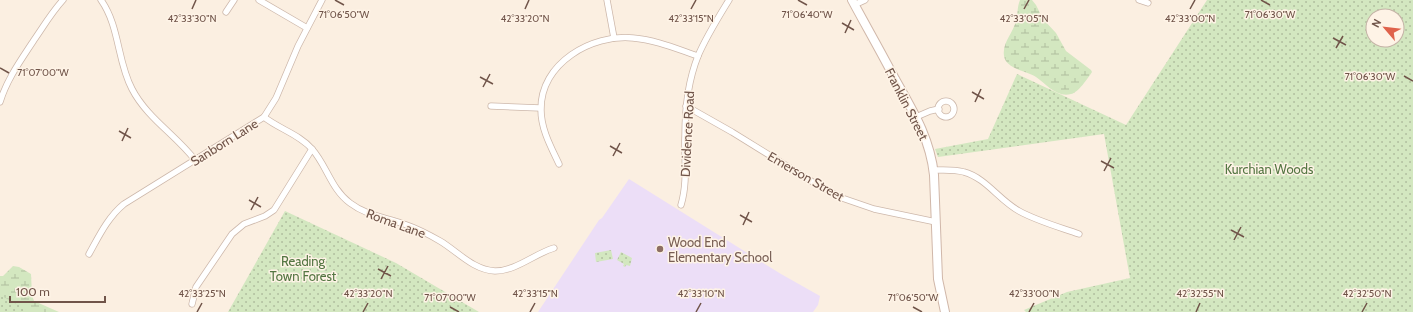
<svg xmlns="http://www.w3.org/2000/svg" width="1413" height="312" viewBox="0 0 1413 312" font-family="Cabin,sans-serif">
  <style>
    .education { fill: #ecdef7 }
    .wetland { fill: url(#wetland-marsh) }
    .park { fill: url(#park-dots); fill-rule: evenodd }
    .lines { fill: none; stroke-linecap: round; stroke-linejoin: round }
    .street-casing { stroke: #cdb8ab; stroke-width: 7 }
    .secondary-casing { stroke: #d0b7a9; stroke-width: 10 }
    .street { stroke: #fff; stroke-width: 5.5 }
    .secondary { stroke: #fff; stroke-width: 8 }
    .ticks { fill: none; stroke: #705449; stroke-width: 1.5 }
    .education-dot { fill: #8d6e63; stroke: #fef3e6; stroke-width: 1.5 }
    .labels { text-anchor: middle; stroke-width: 3; stroke-linejoin: round; paint-order: stroke }
    .street-label { font-size: 13px; fill: #705449; stroke: #fef3e6 }
    .park-label { font-size: 13px; fill: #547642; stroke: #fef3e6 }
    .education-label { font-size: 13px; fill: #785e54; stroke: #fef3e6; text-anchor: start }
    .ticks-label { font-size: 10px; text-anchor: middle; fill: #705449; stroke: #fef3e6; stroke-width: 3; stroke-linejoin: round; paint-order: stroke }
  </style>
  <defs>
    <pattern id="wetland-marsh" width="20" height="14" patternUnits="userSpaceOnUse"><rect width="20" height="14" fill="#d3e7c0"/><path d="M1 5h8M5 5V1M11 12h8M15 12V8" fill="none" stroke="#b0be9e"/></pattern>
    <pattern id="park-dots" width="8" height="8" patternUnits="userSpaceOnUse"><rect width="8" height="8" fill="#d3e7c0"/><path d="M2 2h.1M6 6h.1" fill="none" stroke="#b0be9e" stroke-width="1.8" stroke-linecap="round"/></pattern>
  </defs>
  <rect width="100%" height="100%" fill="#fbefe1"/>
  <polygon class="education" points="629,179 781,274 820,296 818,305 813,312 538,312 599,220 602,218"/>
  <g class="wetland">
    <path d="M1020,0h12l4,5 7,14 13,14 10,18 25,19 1,2c-4,6 -14,21 -21,22 -14,4 -25,-10 -35,-17 -9,-6 -30,-8 -32,-21 -2,-13 9,-23 12,-35 2,-7 1,-14 4,-21z"/>
    <polygon points="13,266 19,267 31,274 32,295 34,301 59,312 0,312 0,276 3,276"/>
  </g>
  <g class="park">
    <path d="M1207,0h206v312h-387l-2,-2 43,-18 63,-14 -26,-144 -166,23 -3,-8 53,-10 29,-65 109,51zM1373,16h24v24h-24z"/>
    <polygon points="285,211 396,263 479,312 228,312"/>
    <polygon points="611,250 613,259 596,262 595,253"/>
    <polygon points="621,252 632,258 630,266 626,265 625,267 623,266 624,264 617,260"/>
    <polygon points="0,295 31,312 0,312"/>
  </g>
  <g class="lines">
    <g class="street-casing">
      <g id="street">
        <path d="M101,0c19,27 16,61 31,89 15,29 44,46 63,71"/>
        <polyline points="259,0 307,28"/>
        <polyline points="607,0 614,38"/>
        <polyline points="1139,0 1148,3"/>
        <polyline points="854,5 865,0"/>
        <polyline points="226,12 234,0"/>
        <circle cx="946" cy="109" r="8"/>
        <path d="M0,102c7,-23 21,-42 34,-62 9,-13 18,-28 29,-40"/>
        <polyline points="491,106 540,108"/>
        <polyline points="686,106 732,132 816,184 842,198 874,209 936,222"/>
        <path d="M264,117c15,12 35,17 48,32 15,17 19,40 38,54 17,13 35,14 54,21 12,4 24,10 36,17 17,10 33,29 55,30 21,0 39,-17 59,-23"/>
        <polyline points="916,117 930,111 939,109"/>
        <path d="M559,164c-8,-17 -18,-35 -18,-54 -1,-47 51,-76 92,-72 23,2 44,11 65,18"/>
        <path d="M933,170c11,0 21,-1 31,2 22,6 35,28 55,39 18,10 40,16 60,23"/>
        <path d="M681,205c7,-23 3,-47 4,-70 0,-27 3,-54 13,-79 8,-19 20,-38 31,-56"/>
        <path d="M89,254c10,-18 19,-37 35,-50l140,-87 12,-19 22,-52 24,-46"/>
        <polyline points="192,304 196,287 232,234 244,224 265,216 274,210 312,149"/>
      </g>
    </g>
    <g class="secondary-casing">
      <path id="secondary" d="M852,0c14,26 29,52 43,79 18,32 35,59 39,96l4,104 7,33"/>
    </g>
    <use href="#street" class="street"/>
    <use href="#secondary" class="secondary"/>
  </g>
  <path class="ticks" d="M335,0l9,5M798,0l9,5M1261,0l9,5M192,9l4,-9M525,9l4,-9M691,9l5,-9M1024,9l5,-9M1190,9l5,-9M842,23l12,7M845,33l6,-13M1333,38l13,7M1336,48l7,-12M0,68l9,5M1404,76l9,5M480,77l13,7M483,87l7,-13M972,92l12,7M975,102l6,-13M119,131l12,7M122,141l6,-13M610,146l12,7M613,156l7,-13M1101,161l13,7M1104,171l7,-13M249,200l12,7M251,210l7,-13M740,215l12,7M743,225l6,-13M1231,230l13,7M1234,240l7,-13M378,269l13,7M381,279l7,-13M450,307l9,5M913,307l9,5M197,312l5,-9M363,312l5,-9M530,312l5,-9M696,312l5,-9M1029,312l5,-9M1196,312l4,-9M1362,312l5,-9"/>
  <circle class="education-dot" cx="660" cy="249" r="4"/>
  <g class="labels">
    <g class="street-label">
      <text transform="translate(907 104) rotate(63)" y="5">Franklin Street</text>
      <text transform="translate(687 134) rotate(-87)" y="5">Dividence Road</text>
      <text transform="translate(224 142) rotate(-32)" y="5">Sanborn Lane</text>
      <text transform="translate(806 176) rotate(30)" y="5">Emerson Street</text>
      <text transform="translate(396 223) rotate(20)" y="5">Roma Lane</text>
    </g>
    <g class="park-label">
      <text x="1269" y="174">Kurchian Woods</text>
      <text x="303" y="266">Reading<tspan x="303" dy="15">Town Forest</tspan></text>
    </g>
    <g class="education-label">
      <text x="668" y="247">Wood End<tspan x="668" dy="15">Elementary School</tspan></text>
    </g>
  </g>
  <g class="ticks-label">
    <text x="1270" y="18">71°06'30"W</text>
    <text x="344" y="18">71°06'50"W</text>
    <text x="807" y="18">71°06'40"W</text>
    <text x="192" y="22">42°33'30"N</text>
    <text x="525" y="22">42°33'20"N</text>
    <text x="691" y="22">42°33'15"N</text>
    <text x="1024" y="22">42°33'05"N</text>
    <text x="1190" y="22">42°33'00"N</text>
    <text x="43" y="76">71°07'00"W</text>
    <text x="1370" y="80">71°06'30"W</text>
    <text x="202" y="297">42°33'25"N</text>
    <text x="368" y="297">42°33'20"N</text>
    <text x="535" y="297">42°33'15"N</text>
    <text x="701" y="297">42°33'10"N</text>
    <text x="1034" y="297">42°33'00"N</text>
    <text x="1200" y="297">42°32'55"N</text>
    <text x="1367" y="297">42°32'50"N</text>
    <text x="450" y="301">71°07'00"W</text>
    <text x="913" y="301">71°06'50"W</text>
  </g>
  <g transform="translate(1385 28) rotate(298)"><circle r="19" fill="#fef3e6" stroke="#c5b3a7"/>
  <path d="M0-3L7 15L0 10L-7 15Z" fill="#df624b"/>
  <text y="-6" font-size="11" font-weight="bold" text-anchor="middle" fill="#705449">N</text>
  </g>
  <path d="M10 296v6h95v-6" fill="none" stroke="#705449" stroke-width="2"/>
  <text x="16" y="296" font-size="12" fill="#705449" stroke="#fef3e6" stroke-width="3" paint-order="stroke">100 m</text>
</svg>
